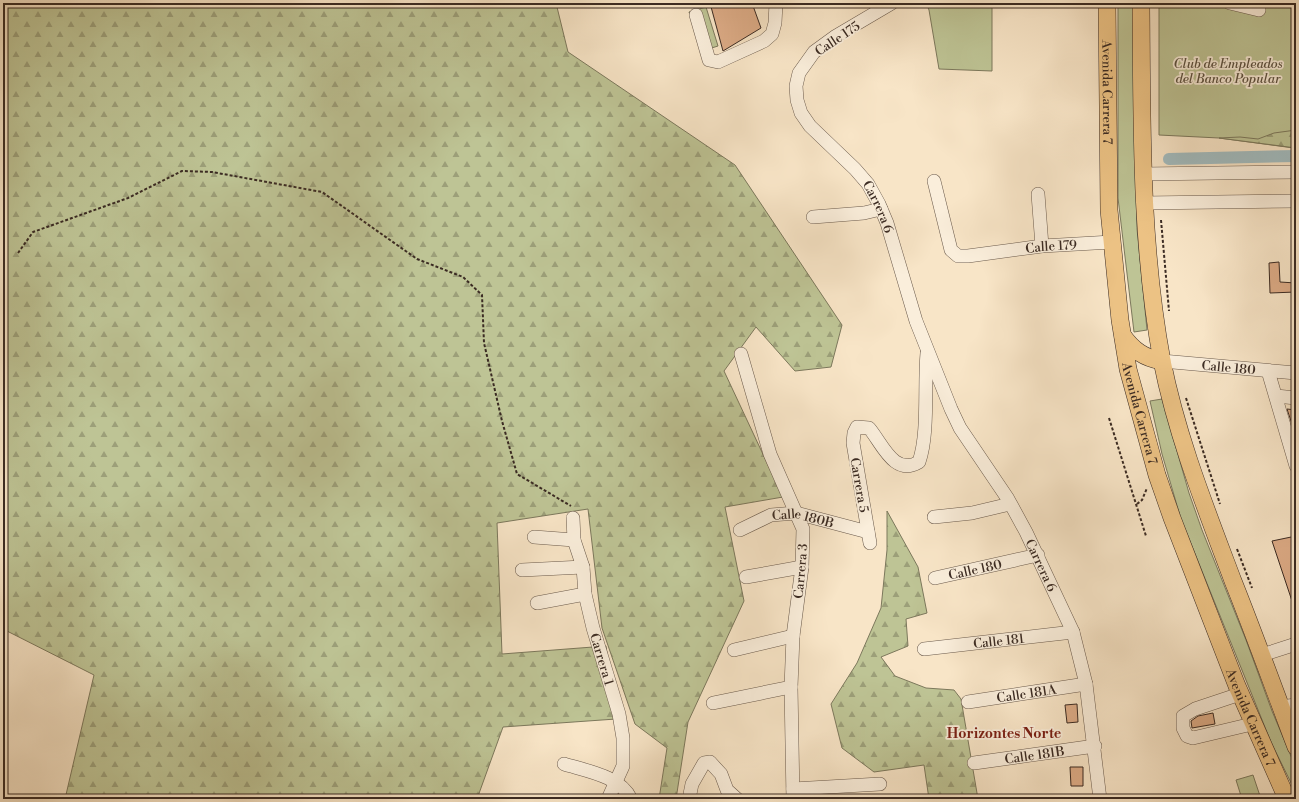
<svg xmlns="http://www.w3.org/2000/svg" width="1299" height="802" viewBox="0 0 1299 802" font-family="'Libre Bodoni',serif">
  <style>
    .green { fill: #bec495; stroke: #7c785c }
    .forest { fill: url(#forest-firs); stroke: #7c785c }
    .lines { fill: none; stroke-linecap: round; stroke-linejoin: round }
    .canal { stroke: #a2bcc0; stroke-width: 12 }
    .building { fill: #ddac87; stroke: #3b2b23 }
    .minor-casing { stroke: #6a5a4c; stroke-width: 14 }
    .major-casing { stroke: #3b2b23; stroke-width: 18 }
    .path { stroke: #3b2b23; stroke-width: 2; stroke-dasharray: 3 2; stroke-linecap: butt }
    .minor { stroke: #faeedb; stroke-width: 13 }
    .major { stroke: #ecc284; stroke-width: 17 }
    .labels { text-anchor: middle; stroke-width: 3.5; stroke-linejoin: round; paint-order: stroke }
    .street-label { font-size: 13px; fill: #3b2b23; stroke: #faeedb }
    .park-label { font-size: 13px; font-style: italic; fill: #5c5140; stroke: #faeedb }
    .neighbourhood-label { font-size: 14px; font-weight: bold; fill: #7a1f14; stroke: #faeedb }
  </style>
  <defs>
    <pattern id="forest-firs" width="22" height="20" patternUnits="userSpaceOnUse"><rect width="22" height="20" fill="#bec495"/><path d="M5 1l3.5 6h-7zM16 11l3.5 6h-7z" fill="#9c9f79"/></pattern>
  </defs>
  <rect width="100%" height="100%" fill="#f8e5c7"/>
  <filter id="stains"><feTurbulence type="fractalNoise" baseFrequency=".005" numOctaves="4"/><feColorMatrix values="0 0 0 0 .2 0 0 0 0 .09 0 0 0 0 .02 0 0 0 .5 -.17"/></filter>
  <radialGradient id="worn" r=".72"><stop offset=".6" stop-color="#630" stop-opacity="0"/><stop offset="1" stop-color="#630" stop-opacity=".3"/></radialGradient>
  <g class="green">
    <polygon points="926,3 992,3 992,71 939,69 929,10"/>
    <polygon points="1118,3 1133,3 1137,229 1147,330 1134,332 1118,198"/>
    <polygon points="1159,3 1296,3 1296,124 1294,148 1219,138 1159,135"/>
    <polygon points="706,7 718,46 702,51 689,12"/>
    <polygon points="1162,399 1189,493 1202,530 1246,640 1272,711 1296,768 1296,793 1271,742 1181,519 1162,454 1150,401"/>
    <polygon points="1253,775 1261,799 1242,799 1236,780"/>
  </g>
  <g class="forest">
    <polygon points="3,3 556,3 568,52 735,165 842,325 831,367 795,371 756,327 724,371 783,497 725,507 744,601 688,722 676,799 659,799 667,748 635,724 602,628 588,509 497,523 502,654 606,646 616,719 503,727 477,799 65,799 94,675 3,629"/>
    <polygon points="1296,130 1296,148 1219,138 1240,137 1258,139 1274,133"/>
    <polygon points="887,511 918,567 927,613 906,619 908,646 881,657 895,676 926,688 954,690 961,699 978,799 929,799 924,765 874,772 842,748 831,704 857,663 881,608 887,550"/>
  </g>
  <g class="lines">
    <polyline class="canal" points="1169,159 1296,156"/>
  </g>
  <g class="building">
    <polygon points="710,3 752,3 761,28 723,51"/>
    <polygon points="1279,262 1280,282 1296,283 1296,292 1270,293 1269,263"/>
    <polygon points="1287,409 1296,410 1296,436"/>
    <polygon points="1296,536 1296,607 1294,607 1272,541"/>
    <polygon points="1077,704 1078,722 1067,723 1065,705"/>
    <polygon points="1213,713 1215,724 1192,728 1191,721 1198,716"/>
    <polygon points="1070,767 1083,767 1083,786 1071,786"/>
  </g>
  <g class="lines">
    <g class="minor-casing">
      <g id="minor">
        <path id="s1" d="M892,3l-56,33 -22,16 -15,21 -3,13 1,14 4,13 9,13 45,43 13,15 11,20 8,19 29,98 35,88 9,19 48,71 18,33 47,100 13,52 14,115"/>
        <polyline points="1230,3 1259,10"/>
        <polyline points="696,15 709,60 718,62 764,41 772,34 775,23 776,3"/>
        <polyline points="1143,174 1296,172"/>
        <path id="s2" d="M934,181l17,69 7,6h10l74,-10 70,-4"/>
        <polyline points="1038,194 1042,246"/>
        <polyline points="1144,203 1296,201"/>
        <polyline points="813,217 864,213 881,209"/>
        <polyline points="741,354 770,454 803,529 802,567 793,636 791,687 793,799"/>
        <path id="s3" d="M1162,361l134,12"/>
        <polyline points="1268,371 1296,466"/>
        <polyline points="1276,396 1296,398"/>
        <polyline points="934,517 972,513 1010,504"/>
        <path id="s4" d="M573,518l1,22 9,27 2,27 8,34 26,86 4,24v28l-15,33"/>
        <path id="s5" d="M740,530l31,-15 25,-2 72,19"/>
        <polyline points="534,537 574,540"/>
        <path d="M870,543l-17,-100 1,-10 3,-6 12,1c13,15 25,49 50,34 10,-29 5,-76 8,-109"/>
        <polyline points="522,570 583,567"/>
        <polyline points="746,577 802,567"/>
        <path id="s6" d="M935,578l103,-23"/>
        <polyline points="537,603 585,594"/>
        <path id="s7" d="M924,649l149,-17"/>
        <polyline points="734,650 793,636"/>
        <polyline points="1262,655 1296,644"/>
        <polyline points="1240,694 1195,709 1183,716 1183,728 1187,736 1193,738 1252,724"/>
        <path id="s8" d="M968,702l118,-18"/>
        <polyline points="713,703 791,687"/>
        <polyline points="1280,707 1296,705"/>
        <path id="s9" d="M974,763l121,-17"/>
        <path d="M564,764c23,7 56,12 67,35"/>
        <polyline points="793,789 880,784"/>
        <polyline points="689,799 692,784 704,763 710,762 721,774 727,790 737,799"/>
      </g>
    </g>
    <g class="major-casing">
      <g id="major">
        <path id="s10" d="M1107,3l2,207 11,110 8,49 29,106 15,43 65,168 50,113"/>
        <path d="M1141,3c1,119 -1,240 21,358 15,76 44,148 71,220 22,55 42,111 63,166"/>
        <path d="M1123,336c10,14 21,22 39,25"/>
      </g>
    </g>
    <g class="path">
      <polyline points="1161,220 1169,311"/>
      <polyline points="18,253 33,232 128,198 182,171 212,172 322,192 417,259 463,277 482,295 484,343 502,421 517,474 571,506"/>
      <polyline points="1186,398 1220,504"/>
      <polyline points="1109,418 1146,536"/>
      <polyline points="1137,504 1142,500 1147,488"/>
      <polyline points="1237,549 1252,588"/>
    </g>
    <use href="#minor" class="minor"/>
    <use href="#major" class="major"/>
  </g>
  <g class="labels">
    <g class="street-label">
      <text transform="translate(837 38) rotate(-34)" y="5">Calle 175</text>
      <text dy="5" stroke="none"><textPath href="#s10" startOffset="89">Avenida Carrera 7</textPath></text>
      <text dy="5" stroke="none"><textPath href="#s1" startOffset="282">Carrera 6</textPath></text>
      <text dy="5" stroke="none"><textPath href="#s2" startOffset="174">Calle 179</textPath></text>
      <text dy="5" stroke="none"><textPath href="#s3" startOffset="67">Calle 180</textPath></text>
      <text dy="5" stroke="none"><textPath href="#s10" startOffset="413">Avenida Carrera 7</textPath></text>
      <text transform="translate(860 485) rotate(80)" y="5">Carrera 5</text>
      <text dy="5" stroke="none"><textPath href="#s5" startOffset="67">Calle 180B</textPath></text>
      <text dy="5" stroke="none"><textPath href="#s1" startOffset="678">Carrera 6</textPath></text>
      <text dy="5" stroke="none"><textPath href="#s6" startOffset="41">Calle 180</textPath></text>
      <text transform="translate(800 571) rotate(-85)" y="5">Carrera 3</text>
      <text dy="5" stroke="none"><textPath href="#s7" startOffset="75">Calle 181</textPath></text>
      <text dy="5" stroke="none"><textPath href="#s4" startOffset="145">Carrera 1</textPath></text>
      <text dy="5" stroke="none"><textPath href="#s8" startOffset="59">Calle 181A</textPath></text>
      <text dy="5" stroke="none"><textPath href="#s10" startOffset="737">Avenida Carrera 7</textPath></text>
      <text dy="5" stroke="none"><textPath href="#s9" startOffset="61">Calle 181B</textPath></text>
    </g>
    <g class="park-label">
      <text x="1228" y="68">Club de Empleados<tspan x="1228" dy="15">del Banco Popular</tspan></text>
    </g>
    <g class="neighbourhood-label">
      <text x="1004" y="738">Horizontes Norte</text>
    </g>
  </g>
  <rect width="1299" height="802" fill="none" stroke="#f8e5c7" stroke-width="16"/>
  <rect x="4" y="4" width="1291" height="794" fill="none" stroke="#3b2b23" stroke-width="2"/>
  <rect x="8" y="8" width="1283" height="786" fill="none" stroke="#3b2b23"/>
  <rect width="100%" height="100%" filter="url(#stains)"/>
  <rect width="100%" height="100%" fill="url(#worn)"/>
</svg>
